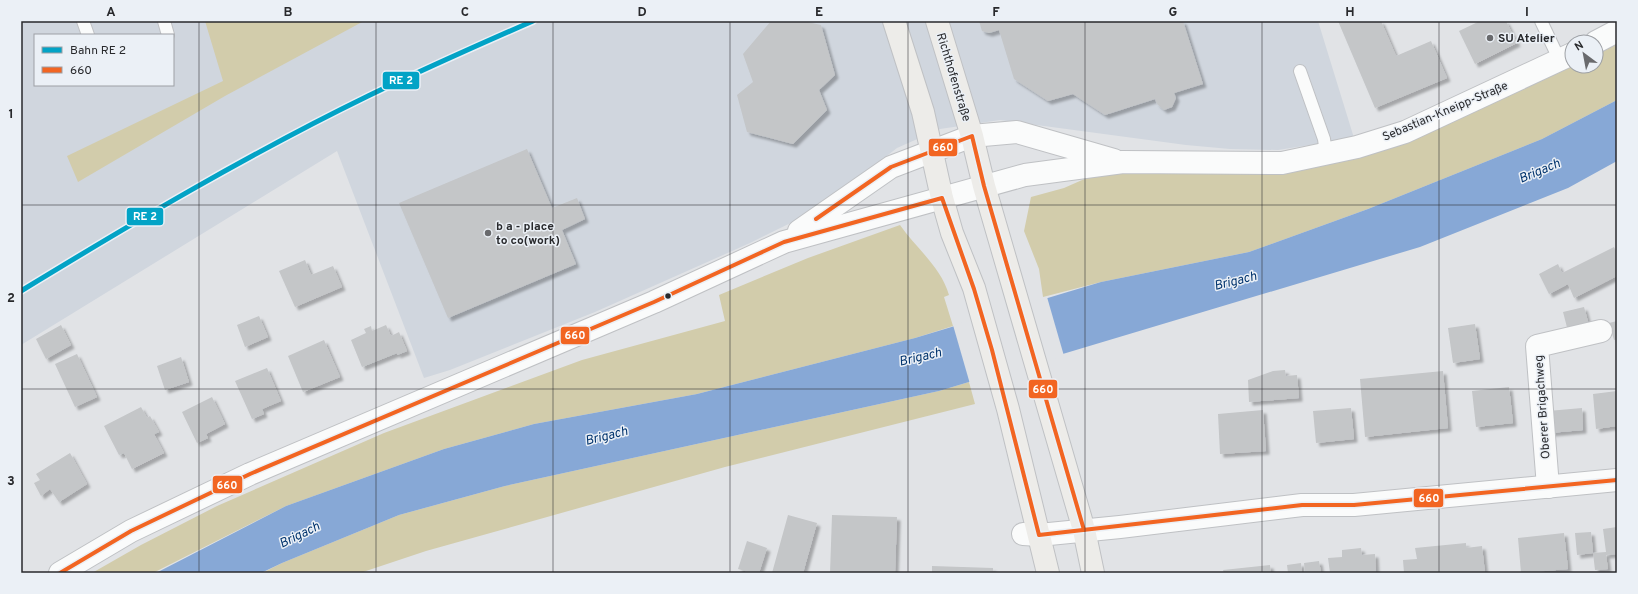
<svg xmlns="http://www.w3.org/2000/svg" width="1638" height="594" viewBox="0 0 1638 594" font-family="Overpass,sans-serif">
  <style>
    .built { fill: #d0d6de; fill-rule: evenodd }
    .green { fill: #d2ccab }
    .water { fill: #87a8d6 }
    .pier { fill: #e1e3e6 }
    .building { fill: #c4c6c8; filter: url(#shadow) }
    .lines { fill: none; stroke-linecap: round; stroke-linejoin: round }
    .lane-casing { stroke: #bfc1c4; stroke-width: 14 }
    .street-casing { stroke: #bfc1c4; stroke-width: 24 }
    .secondary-casing { stroke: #bfc1c4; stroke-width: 24 }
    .lane { stroke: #fafbfb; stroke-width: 12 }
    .street { stroke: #fafbfb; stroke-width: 22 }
    .secondary { stroke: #edece9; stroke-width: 22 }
    .bus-1-casing { stroke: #ebf0f6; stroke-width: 7 }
    .bus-1 { stroke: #f26522; stroke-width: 4 }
    .rail-1-casing { stroke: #ebf0f6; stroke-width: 8 }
    .rail-1 { stroke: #02a3c6; stroke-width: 5 }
    .grid { fill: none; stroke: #28292c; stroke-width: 1; stroke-opacity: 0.55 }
    .poi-dot { fill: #696a6d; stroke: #ebf0f6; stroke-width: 1.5 }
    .bus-dot { fill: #28292c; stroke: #ebf0f6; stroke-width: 1.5 }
    .labels { text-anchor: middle; stroke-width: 3; stroke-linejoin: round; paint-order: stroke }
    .poi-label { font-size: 12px; font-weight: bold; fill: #28292c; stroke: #ebf0f6; text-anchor: start }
    .street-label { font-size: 12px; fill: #28292c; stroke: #ebf0f6 }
    .water-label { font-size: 13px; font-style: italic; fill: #01336d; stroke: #ebf0f6 }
    .line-badge { stroke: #ebf0f6; stroke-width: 1.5 }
    .badge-label { font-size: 11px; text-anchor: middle; font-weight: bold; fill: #fff }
    .neatline { fill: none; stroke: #28292c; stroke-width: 1.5 }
    .grid-label { font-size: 13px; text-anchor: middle; font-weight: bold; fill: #28292c }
  </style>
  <defs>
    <filter id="shadow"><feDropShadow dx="3.5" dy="3.5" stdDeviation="1" flood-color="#0004"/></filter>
  </defs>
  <rect width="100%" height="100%" fill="#e1e3e6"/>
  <path class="built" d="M21,21h1297l36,117 -76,12 -48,-1 -44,-4 -186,-25 -60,9 -43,19 -80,62 -67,33 -155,69 -145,58 -26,8 -87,-227 -316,194zM35,35h138v50h-138z"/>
  <g class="green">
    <polygon points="205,21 364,21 225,96 78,182 67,156 223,81"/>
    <polygon points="1617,31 1617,100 1542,139 1368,209 1249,252 1101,282 1043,297 1039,269 1024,231 1031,197 1064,188 1123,162 1282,163 1572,66 1596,66 1596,42"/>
    <path d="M900,225c16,23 41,42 49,70l-5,2 9,29 -38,12 -218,56 -163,30 -90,25 -158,57 -133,67h-61l49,-28 76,-39 167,-73 198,-73 143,-39 -6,-26 89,-37z"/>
    <polygon points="969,382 975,404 725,467 426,551 360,573 262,573 282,563 399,515 505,486 939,391"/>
  </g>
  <polygon class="water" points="1617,100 1617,161 1568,188 1420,247 939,391 505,486 399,515 282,563 261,573 156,573 286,506 444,449 534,424 697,394 915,338 1101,282 1249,252 1368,209 1542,139"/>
  <polygon class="pier" points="1047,297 1064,356 970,384 953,325"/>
  <g class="building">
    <polygon points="771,21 803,21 821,25 835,75 819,90 827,110 793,144 747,132 737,95 753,82 743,54"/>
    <polygon points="979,21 1183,21 1203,84 1174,93 1176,98 1172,107 1164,110 1157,104 1155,99 1105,115 1073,94 1048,101 1014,79 999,30 989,33 982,31"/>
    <polygon points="1338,21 1381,21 1396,56 1431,41 1447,78 1375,108"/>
    <polygon points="1480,21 1506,21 1517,43 1475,64 1459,31"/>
    <polygon points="527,149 552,208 577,198 585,219 562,230 576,264 448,318 399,203"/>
    <polygon points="1614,247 1617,253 1617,276 1574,298 1568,284 1549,294 1539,274 1558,264 1562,273"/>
    <polygon points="305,260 311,275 333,266 342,287 295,307 279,271"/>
    <polygon points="1584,307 1590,329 1569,335 1563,312"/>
    <polygon points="259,316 268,337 245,347 237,325"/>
    <polygon points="1617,321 1617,339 1614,340 1609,323"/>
    <polygon points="1475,324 1480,359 1453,363 1448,328"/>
    <polygon points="61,325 71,345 46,359 36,339"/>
    <polygon points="386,325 391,336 399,332 407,351 397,355 397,353 362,367 351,340 366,333 364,329 371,326 372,331"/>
    <polygon points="324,340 340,377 303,392 288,356"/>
    <polygon points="77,354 97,397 75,407 55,364"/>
    <polygon points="181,357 189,382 165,390 157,366"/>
    <polygon points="267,368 281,401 262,409 264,414 252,419 235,381"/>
    <polygon points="1285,370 1286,376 1297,375 1299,398 1249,402 1248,380 1273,371"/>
    <polygon points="1443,371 1448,428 1365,437 1360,379"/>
    <polygon points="1509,387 1513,423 1476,427 1472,391"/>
    <polygon points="1617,391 1617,426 1596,429 1593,394"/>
    <polygon points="212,397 225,424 206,434 208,438 197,443 182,412"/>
    <polygon points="141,407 147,418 150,416 159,432 154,434 164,453 132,469 124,453 119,455 104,426"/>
    <polygon points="1351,408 1354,439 1316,443 1313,411"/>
    <polygon points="1582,408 1583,430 1550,433 1548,411"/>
    <polygon points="1263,410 1266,451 1220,454 1218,414"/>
    <polygon points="70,453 87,484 59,502 50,489 41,496 34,483 40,480 36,474"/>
    <polygon points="788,515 817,523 803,573 772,573"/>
    <polygon points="832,515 897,517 895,573 830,573"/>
    <polygon points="1617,527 1617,554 1606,555 1608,569 1595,570 1593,553 1606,552 1603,529"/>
    <polygon points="1591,532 1593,553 1577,555 1575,533"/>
    <polygon points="1564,533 1568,569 1521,573 1518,538"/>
    <polygon points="747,541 767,548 759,573 752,573 738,569"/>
    <polygon points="1466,543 1466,548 1482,546 1485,573 1404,573 1403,560 1417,559 1415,548"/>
    <polygon points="1361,548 1362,555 1375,554 1376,573 1330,573 1328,558 1342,557 1342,550"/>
    <polygon points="1319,561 1321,573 1305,573 1304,563"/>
    <polygon points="1301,563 1302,573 1288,573 1287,565"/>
    <polygon points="1270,565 1271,573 1224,573 1223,570"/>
    <polygon points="932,566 993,568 993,573 932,573"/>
  </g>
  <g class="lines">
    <g class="lane-casing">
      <g id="lane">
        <polyline points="83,21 88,35"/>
        <polyline points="164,21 168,35"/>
        <polyline points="1541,21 1560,61"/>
        <polyline points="1300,71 1324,139 1326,154"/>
      </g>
    </g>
    <g class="street-casing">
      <g id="street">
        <polyline points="1596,42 1617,31"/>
        <polyline points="799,231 891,167 972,136 1017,132 1114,160"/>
        <polyline points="1548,487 1537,346 1601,331"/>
        <polyline points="1023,534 1039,535 1120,527 1302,505 1354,505 1617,480"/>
        <polyline points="60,573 131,531 250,474 654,302 784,242 1025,175 1123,162 1282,163 1357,147 1405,132 1572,54"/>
      </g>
    </g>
    <g class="secondary-casing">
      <g id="secondary">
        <polyline points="894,21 923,112 942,198 952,233 974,288 1008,409 1048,573"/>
        <polyline points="937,21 972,136 984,186 1084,530 1093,573"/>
      </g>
    </g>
    <use href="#lane" class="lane"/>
    <use href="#street" class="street"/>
    <use href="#secondary" class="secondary"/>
    <g class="bus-1-casing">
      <g id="bus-1">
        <polyline points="816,219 891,167 972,136 984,186 1084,530"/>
        <polyline points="60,573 131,531 250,474 654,302 784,242 942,198 974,289 992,350 1039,535 1302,505 1354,505 1617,480"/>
      </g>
    </g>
    <use href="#bus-1" class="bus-1"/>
    <g class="rail-1-casing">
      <path id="rail-1" d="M21,291c113,-69 228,-137 347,-195 54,-26 110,-51 165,-75"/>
    </g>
    <use href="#rail-1" class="rail-1"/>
  </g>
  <path class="grid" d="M199,21v552M376,21v552M553,21v552M730,21v552M908,21v552M1085,21v552M1262,21v552M1439,21v552M21,205h1596M21,389h1596"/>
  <g class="poi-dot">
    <circle cx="1490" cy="38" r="4"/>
    <circle cx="488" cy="233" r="4"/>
  </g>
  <circle class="bus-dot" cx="668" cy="296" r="3.5"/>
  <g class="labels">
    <g class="poi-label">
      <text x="1498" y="42">SU Atelier</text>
      <text x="496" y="230">b a - place<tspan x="496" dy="14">to co(work)</tspan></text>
    </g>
    <g class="street-label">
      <text transform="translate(954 77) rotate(73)" y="4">Richthofenstraße</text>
      <text transform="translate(1445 111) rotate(-23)" y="4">Sebastian-Kneipp-Straße</text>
      <text transform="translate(1542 407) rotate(-94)" y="4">Oberer Brigachweg</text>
    </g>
    <g class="water-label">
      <text transform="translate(1539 170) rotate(-23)" y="5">Brigach</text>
      <text transform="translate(1235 280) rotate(-14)" y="5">Brigach</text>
      <text transform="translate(920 356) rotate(-13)" y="5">Brigach</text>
      <text transform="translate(606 435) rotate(-14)" y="5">Brigach</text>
      <text transform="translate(299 534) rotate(-26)" y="5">Brigach</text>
    </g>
  </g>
  <g class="line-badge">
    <rect x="382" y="71" width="38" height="19" rx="4" fill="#02a3c6"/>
    <rect x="928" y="138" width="30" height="19" rx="4" fill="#f26522"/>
    <rect x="126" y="207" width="38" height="19" rx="4" fill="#02a3c6"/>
    <rect x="560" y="326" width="30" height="19" rx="4" fill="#f26522"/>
    <rect x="1028" y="379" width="30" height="20" rx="4" fill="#f26522"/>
    <rect x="212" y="475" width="31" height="19" rx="4" fill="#f26522"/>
    <rect x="1413" y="488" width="31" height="20" rx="4" fill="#f26522"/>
  </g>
  <g class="badge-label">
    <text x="401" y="84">RE 2</text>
    <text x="943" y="151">660</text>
    <text x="145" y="220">RE 2</text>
    <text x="575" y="339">660</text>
    <text x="1043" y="393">660</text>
    <text x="227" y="489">660</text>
    <text x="1429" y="502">660</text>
  </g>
  <rect width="1638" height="594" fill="none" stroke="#ebf0f6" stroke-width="44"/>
  <rect x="34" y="34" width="140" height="52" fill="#ebf0f6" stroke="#9da0a5"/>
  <rect x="42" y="47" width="20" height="6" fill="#02a3c6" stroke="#9da0a5"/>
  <text x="70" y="54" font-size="12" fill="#28292c">Bahn RE 2</text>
  <rect x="42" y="67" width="20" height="6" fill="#f26522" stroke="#9da0a5"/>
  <text x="70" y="74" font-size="12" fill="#28292c">660</text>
  <g transform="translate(1584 54) rotate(328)"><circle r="19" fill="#ebf0f6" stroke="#9da0a5"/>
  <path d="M0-3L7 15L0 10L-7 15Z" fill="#696a6d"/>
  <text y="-6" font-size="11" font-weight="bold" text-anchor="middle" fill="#28292c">N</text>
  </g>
  <rect x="22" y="22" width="1594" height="550" class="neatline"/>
  <g class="grid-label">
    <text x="111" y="16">A</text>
    <text x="288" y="16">B</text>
    <text x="465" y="16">C</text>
    <text x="642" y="16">D</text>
    <text x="819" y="16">E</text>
    <text x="996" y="16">F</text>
    <text x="1173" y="16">G</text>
    <text x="1350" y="16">H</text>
    <text x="1527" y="16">I</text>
    <text x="11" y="118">1</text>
    <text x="11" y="302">2</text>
    <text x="11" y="485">3</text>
  </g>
</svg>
